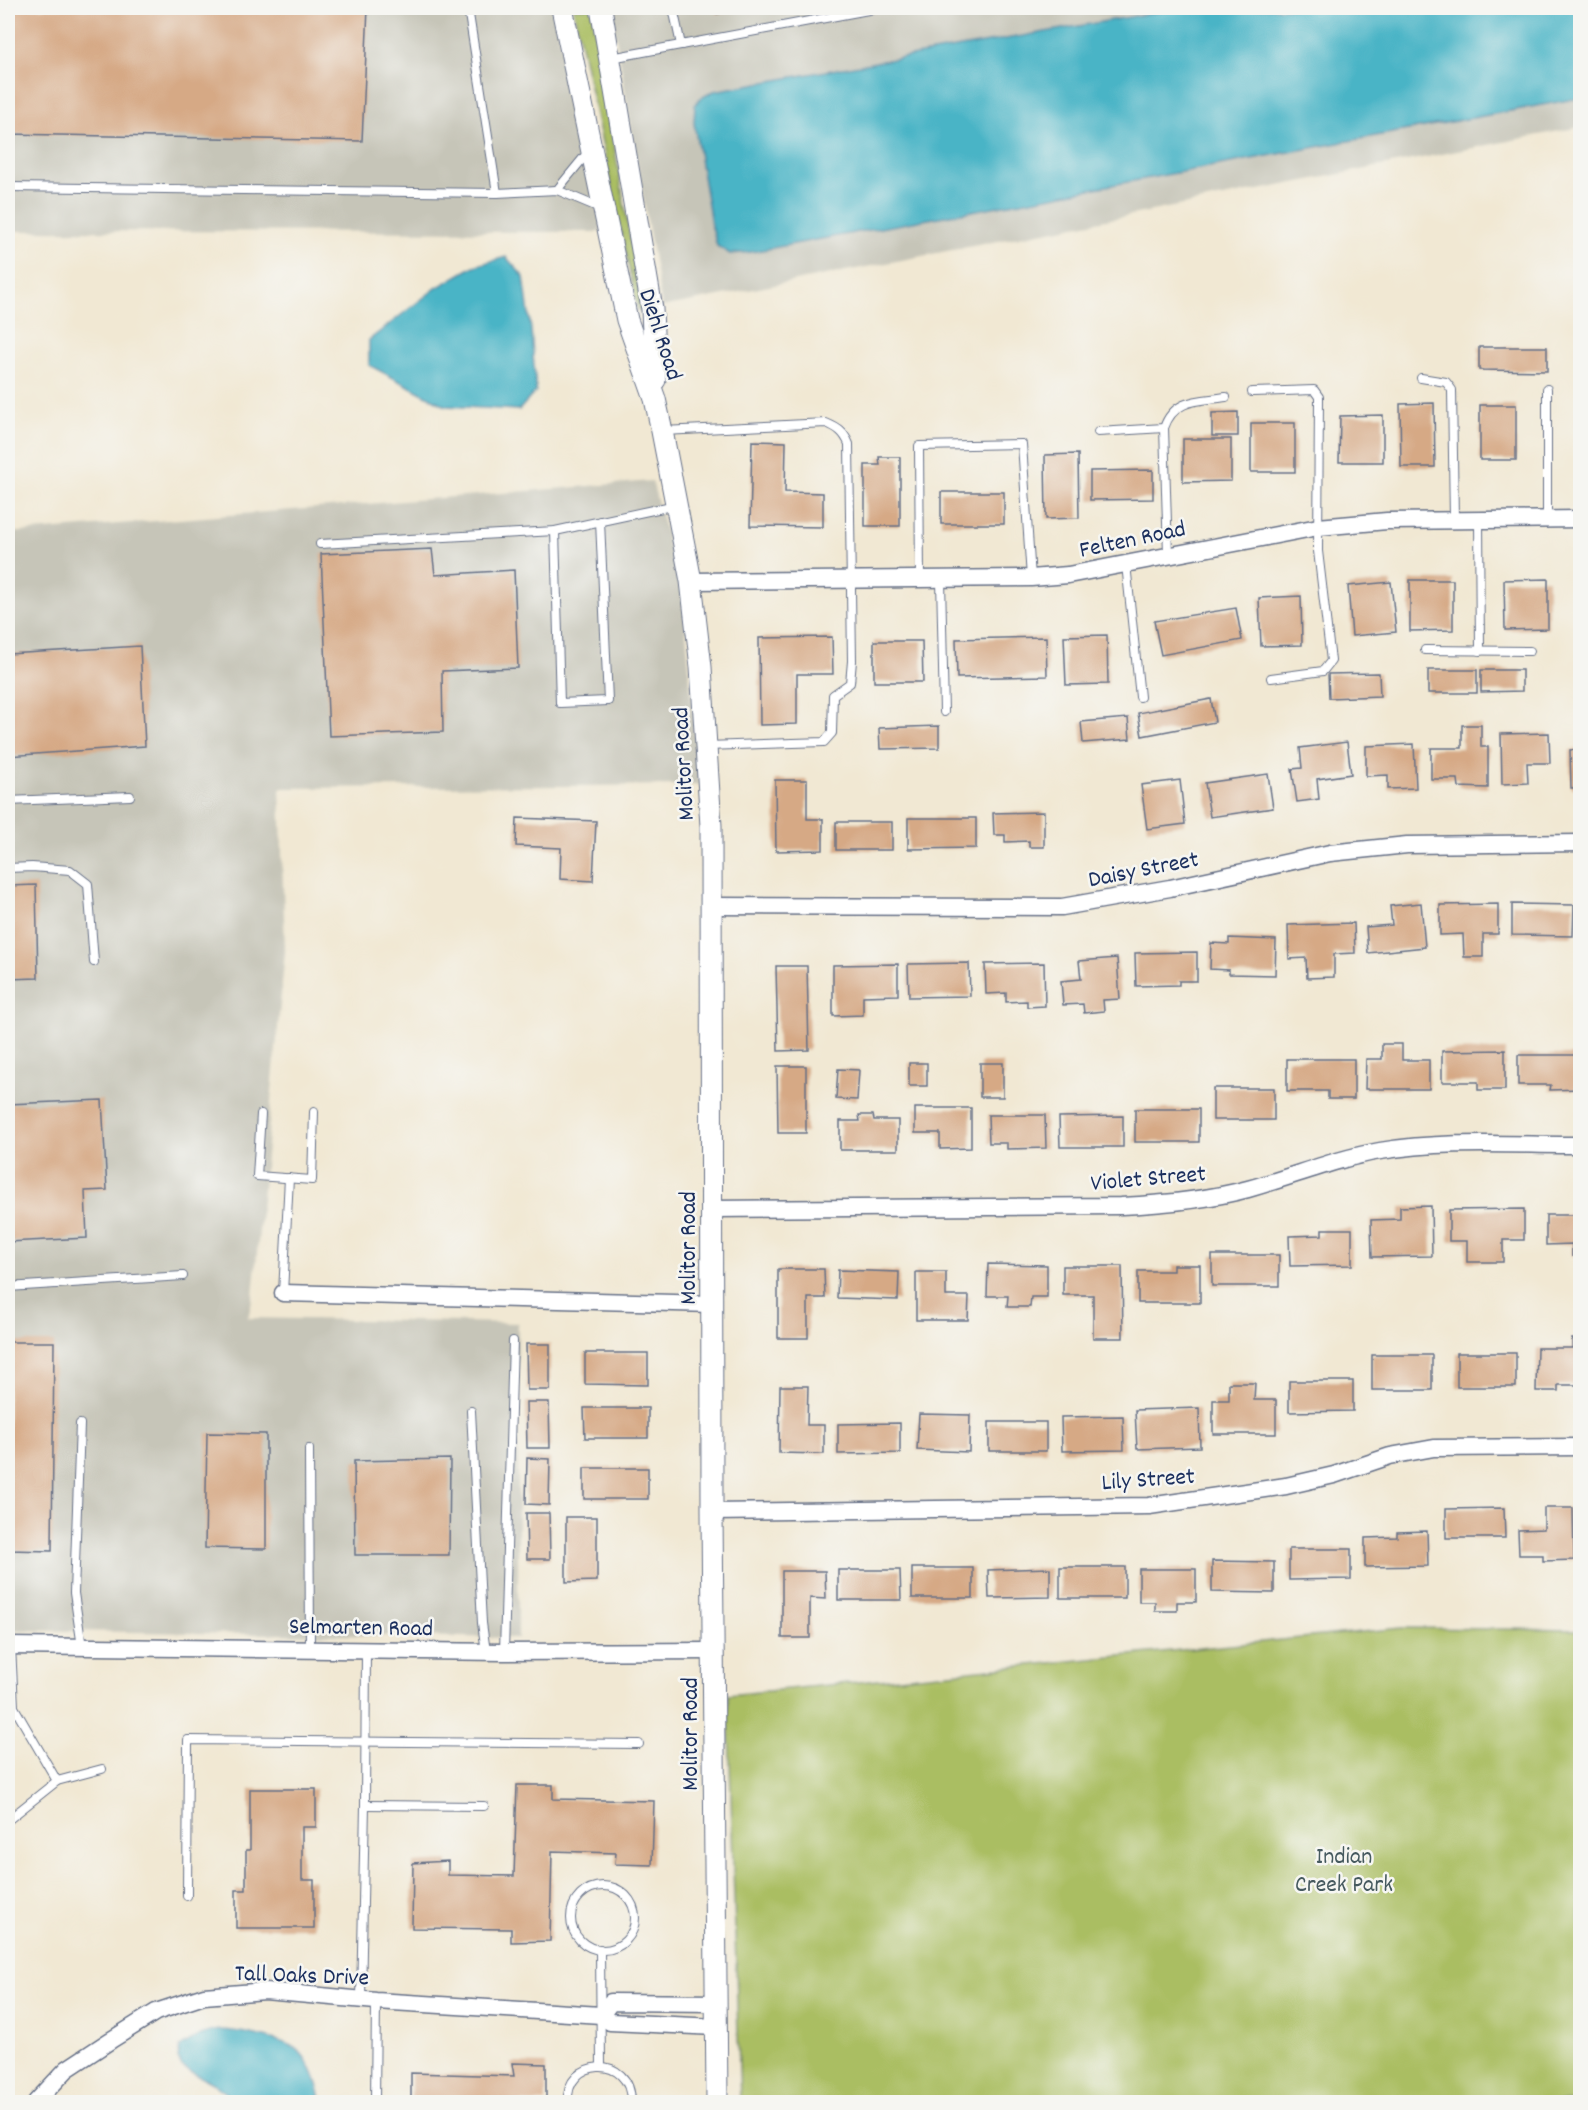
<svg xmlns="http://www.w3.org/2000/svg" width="1588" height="2110" viewBox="0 0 1588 2110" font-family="Dekko,sans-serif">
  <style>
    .industrial { fill: #c6c5b8 }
    .green { fill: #aabe62; stroke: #627660; stroke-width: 1.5 }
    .water { fill: #49b4c6; stroke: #327292; stroke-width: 1.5 }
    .building { fill: #d6a985 }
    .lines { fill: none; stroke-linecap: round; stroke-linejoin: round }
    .service-casing { stroke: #667087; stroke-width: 10 }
    .minor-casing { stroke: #667087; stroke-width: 19 }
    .tertiary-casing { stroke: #667087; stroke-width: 23 }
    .service { stroke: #fff; stroke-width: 8 }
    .minor { stroke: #fff; stroke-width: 16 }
    .tertiary { stroke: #fff; stroke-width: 21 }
    .labels { text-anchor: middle; stroke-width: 5; stroke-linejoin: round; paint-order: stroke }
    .street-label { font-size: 24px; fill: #1b2f5e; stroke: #f6f6f2 }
    .park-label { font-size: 24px; fill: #465a5f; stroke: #f6f6f2 }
  </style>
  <rect width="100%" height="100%" fill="#f6f6f2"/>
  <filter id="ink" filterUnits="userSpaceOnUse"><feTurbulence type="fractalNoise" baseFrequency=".0167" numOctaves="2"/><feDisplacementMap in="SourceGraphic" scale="12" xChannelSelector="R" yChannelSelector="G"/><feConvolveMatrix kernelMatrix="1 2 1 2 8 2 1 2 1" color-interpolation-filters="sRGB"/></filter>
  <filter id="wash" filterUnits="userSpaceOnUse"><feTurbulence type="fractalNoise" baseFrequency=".008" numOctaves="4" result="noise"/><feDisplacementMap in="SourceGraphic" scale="24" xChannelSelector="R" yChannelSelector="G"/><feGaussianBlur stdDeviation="1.35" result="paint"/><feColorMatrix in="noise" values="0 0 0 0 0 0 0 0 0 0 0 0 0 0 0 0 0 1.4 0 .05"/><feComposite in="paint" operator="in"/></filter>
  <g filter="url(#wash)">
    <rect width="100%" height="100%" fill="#f1e8d3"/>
    <g class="industrial">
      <polygon points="8,8 553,8 602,232 8,231"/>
      <polygon points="611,8 1580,8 1580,127 662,307"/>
      <polygon points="652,481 683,597 699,785 280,788 285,951 253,1296 248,1318 518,1323 518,1638 8,1630 8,533"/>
    </g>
    <g class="green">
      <polygon points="573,8 591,8 642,309 641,312 638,310"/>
      <polygon points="1402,1628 1580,1630 1580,2102 740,2102 728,1695"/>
    </g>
    <g class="water">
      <polygon points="1180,8 1580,8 1580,98 751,252 730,254 717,246 711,223 694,123 695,105 699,99 714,91"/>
      <polygon points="506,257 524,277 531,330 536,391 519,410 446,406 369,365 369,340 436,288 474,266"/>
      <path d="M220,2030c16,0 70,10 80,22 12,13 18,33 22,50h-94l-2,-9 -12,-9 -32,-17 -4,-9 2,-11c13,-9 24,-15 40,-17z"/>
    </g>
    <g id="blocks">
      <g class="building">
        <polygon points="8,8 368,8 362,141 8,134"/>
        <polygon points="715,8 747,8 747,9 717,14"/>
        <polygon points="1479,347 1547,347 1547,371 1479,370"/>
        <polygon points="1434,403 1435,467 1401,467 1400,404"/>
        <rect x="1480" y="405" width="36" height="55"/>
        <rect x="1576" y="411" width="4" height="49"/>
        <polygon points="1238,412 1238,436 1212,436 1212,413"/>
        <polygon points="1383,415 1383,462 1339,462 1340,416"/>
        <rect x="1251" y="423" width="44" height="49"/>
        <polygon points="1183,439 1231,439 1231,481 1183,482"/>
        <polygon points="752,441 786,442 785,492 823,493 823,527 750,526"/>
        <polygon points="1078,454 1079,518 1046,519 1045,455"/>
        <polygon points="879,457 900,457 900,526 865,526 865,465 880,465"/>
        <polygon points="1153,470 1153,499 1090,500 1090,471"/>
        <rect x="941" y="492" width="63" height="32"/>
        <polygon points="432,549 435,575 514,570 518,668 442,671 443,732 329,736 321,554"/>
        <polygon points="1548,579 1548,629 1505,630 1504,580"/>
        <polygon points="1410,580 1453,580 1453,630 1410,631"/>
        <polygon points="1391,582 1396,632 1352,636 1348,586"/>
        <polygon points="1301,596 1302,645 1261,646 1259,598"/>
        <polygon points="1236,608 1242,640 1161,655 1154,621"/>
        <polygon points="1107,635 1108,684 1066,685 1064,636"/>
        <polygon points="832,637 833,674 797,674 797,724 760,725 759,638"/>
        <polygon points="1046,637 1047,676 957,678 956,639"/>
        <polygon points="874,641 922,641 923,682 874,682"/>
        <polygon points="140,646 145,746 8,756 8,654"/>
        <rect x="1428" y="670" width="49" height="23"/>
        <polygon points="1481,670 1522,670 1522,691 1481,692"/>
        <polygon points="1379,673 1380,696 1329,698 1328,674"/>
        <polygon points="1211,699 1215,722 1142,736 1138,713"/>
        <polygon points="1128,718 1130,739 1083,743 1081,722"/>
        <polygon points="1462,725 1481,725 1481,747 1488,747 1488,788 1459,787 1458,779 1431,779 1431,748 1462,748"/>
        <polygon points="939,726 939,748 880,749 879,728"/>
        <polygon points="1549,733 1550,763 1527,763 1528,783 1502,784 1501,734"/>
        <polygon points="1347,742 1351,774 1317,779 1319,799 1297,802 1292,769 1302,768 1300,748"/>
        <polygon points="1414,744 1416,788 1388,789 1388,775 1366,776 1366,746"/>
        <polygon points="1580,749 1580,788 1571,788 1570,750"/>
        <polygon points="1268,774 1273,808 1210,817 1205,783"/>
        <polygon points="775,780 807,780 807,819 823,819 823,850 776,851"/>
        <polygon points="1180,780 1185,824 1147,829 1141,785"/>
        <polygon points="1044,812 1044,847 1029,847 1029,841 1005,842 1005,835 994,835 993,813"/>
        <polygon points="517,818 596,821 593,881 560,879 561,848 516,846"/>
        <polygon points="908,818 976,818 976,848 908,849"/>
        <rect x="836" y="822" width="56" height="28"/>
        <polygon points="36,885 38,978 8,979 8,886"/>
        <polygon points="1421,903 1425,947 1368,953 1366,927 1392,925 1390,906"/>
        <polygon points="1498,904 1498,934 1483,934 1483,957 1464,957 1463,934 1440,935 1440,905"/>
        <polygon points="1512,904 1574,905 1573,936 1512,935"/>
        <polygon points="1354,923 1355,953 1334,954 1334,977 1307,978 1306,958 1289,959 1288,925"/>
        <polygon points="1229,938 1276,940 1275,975 1229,974 1229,970 1210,969 1211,943 1229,944"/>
        <polygon points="1197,952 1197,981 1179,981 1179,985 1136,986 1135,953"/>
        <polygon points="1117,958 1120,999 1103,1000 1104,1011 1084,1013 1083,1004 1063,1005 1061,981 1081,979 1079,961"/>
        <polygon points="969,963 970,996 909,997 908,964"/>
        <polygon points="1044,963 1045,1006 1027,1007 1027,1001 1006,1002 1006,993 986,994 985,964"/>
        <polygon points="898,964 898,995 863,996 863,1015 833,1016 833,965"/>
        <polygon points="776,966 807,966 809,1050 778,1051"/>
        <polygon points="1382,1044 1402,1044 1402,1060 1429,1060 1429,1089 1365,1089 1366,1059 1382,1059"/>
        <polygon points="1505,1050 1505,1090 1478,1090 1478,1082 1442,1082 1442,1051"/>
        <polygon points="1518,1055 1580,1055 1580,1089 1550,1090 1551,1085 1518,1085"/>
        <polygon points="1287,1059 1354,1059 1354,1099 1328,1099 1328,1091 1287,1091"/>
        <rect x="909" y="1063" width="18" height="23"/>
        <rect x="980" y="1063" width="23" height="34"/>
        <polygon points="777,1066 806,1066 806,1133 778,1133"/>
        <polygon points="838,1069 859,1070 857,1100 836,1099"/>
        <rect x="1213" y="1088" width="61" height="32"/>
        <polygon points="102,1100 107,1190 85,1191 87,1238 8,1242 8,1104"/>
        <polygon points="915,1108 971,1108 971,1148 940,1149 940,1133 915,1133"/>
        <rect x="1135" y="1109" width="64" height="33"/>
        <polygon points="859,1115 873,1115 874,1120 898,1120 898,1150 840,1150 840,1121 860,1121"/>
        <polygon points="988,1115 1045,1115 1046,1148 1007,1149 1007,1143 989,1143"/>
        <polygon points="1123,1116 1123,1147 1060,1147 1059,1117"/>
        <polygon points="1431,1206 1432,1256 1372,1257 1371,1220 1400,1219 1400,1207"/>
        <polygon points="1524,1209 1524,1240 1503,1240 1503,1262 1467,1262 1467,1241 1449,1241 1449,1210"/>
        <polygon points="1546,1215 1580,1215 1580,1256 1572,1256 1572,1244 1546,1245"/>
        <polygon points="1322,1229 1352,1229 1352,1265 1290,1266 1289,1236 1322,1235"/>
        <rect x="1212" y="1255" width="67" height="31"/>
        <polygon points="988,1264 1047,1265 1047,1297 1031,1297 1030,1307 1007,1307 1008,1296 987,1296"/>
        <polygon points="1173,1265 1200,1265 1200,1303 1138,1303 1138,1271 1173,1271"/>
        <polygon points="1063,1266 1122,1266 1123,1338 1093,1338 1093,1295 1063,1295"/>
        <polygon points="778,1269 824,1269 825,1298 808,1298 808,1338 778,1338"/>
        <polygon points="838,1270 899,1272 898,1300 837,1298"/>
        <polygon points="916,1272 946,1272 946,1296 969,1296 968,1320 916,1320"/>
        <polygon points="1572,1339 1580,1339 1580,1385 1558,1385 1558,1391 1536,1391 1537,1348 1572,1348"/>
        <polygon points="8,1342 54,1342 52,1551 8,1550"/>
        <polygon points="526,1344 550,1344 550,1390 527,1390"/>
        <polygon points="585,1353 648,1353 648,1385 585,1384"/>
        <rect x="1457" y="1353" width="59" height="34"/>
        <rect x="1372" y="1355" width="60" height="35"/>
        <polygon points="1289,1381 1353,1381 1353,1411 1289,1412"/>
        <polygon points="1229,1383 1255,1383 1254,1400 1276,1400 1276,1434 1213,1434 1213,1400 1229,1400"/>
        <polygon points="780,1386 808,1386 807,1425 824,1425 824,1454 779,1453"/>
        <polygon points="526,1402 549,1402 550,1448 527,1448"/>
        <polygon points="584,1408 648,1408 648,1438 585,1438"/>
        <polygon points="1199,1408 1200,1447 1137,1449 1135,1410"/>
        <polygon points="919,1414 970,1415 969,1452 917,1450"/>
        <polygon points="1123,1416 1124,1450 1062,1451 1061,1417"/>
        <rect x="989" y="1422" width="57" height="29"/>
        <polygon points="900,1423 900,1453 838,1454 838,1424"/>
        <polygon points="207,1433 266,1434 266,1549 205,1548"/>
        <polygon points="527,1458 550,1459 549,1505 526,1504"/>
        <polygon points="450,1459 449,1555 355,1555 354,1461"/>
        <rect x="584" y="1468" width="64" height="31"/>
        <polygon points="1504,1508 1505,1538 1446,1538 1446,1509"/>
        <polygon points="1544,1508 1573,1508 1574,1560 1543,1561 1543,1555 1519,1555 1518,1530 1544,1529"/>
        <polygon points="526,1513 549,1513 550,1559 527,1559"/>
        <polygon points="566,1517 597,1517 597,1581 566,1582"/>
        <polygon points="1427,1531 1428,1566 1365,1567 1365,1538 1397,1537 1397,1532"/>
        <polygon points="1289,1549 1351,1549 1351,1579 1289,1580"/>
        <polygon points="1212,1561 1274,1562 1274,1593 1212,1592"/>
        <rect x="1060" y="1567" width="65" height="31"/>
        <rect x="912" y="1568" width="61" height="30"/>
        <polygon points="1050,1568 1050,1597 989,1598 988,1570"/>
        <polygon points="1139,1569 1196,1569 1196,1602 1177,1602 1177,1611 1155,1611 1155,1602 1139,1602"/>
        <polygon points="838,1570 900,1570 901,1600 838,1600"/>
        <polygon points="782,1571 825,1571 826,1599 810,1598 810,1638 782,1638"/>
        <polygon points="517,1785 553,1785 553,1799 654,1801 652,1865 615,1864 616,1853 552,1851 550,1941 511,1942 511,1929 412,1928 413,1863 448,1861 448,1875 514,1876"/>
        <polygon points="250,1789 316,1789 316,1827 302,1827 302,1880 314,1880 314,1928 236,1928 236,1890 246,1890 246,1850 250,1850"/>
        <polygon points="512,2063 546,2064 546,2102 411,2102 411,2073 514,2076"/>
      </g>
    </g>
  </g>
  <g filter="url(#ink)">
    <use href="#blocks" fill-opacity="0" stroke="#667087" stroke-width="1.5"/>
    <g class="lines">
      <g class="service-casing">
        <g id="service">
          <polyline points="468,8 497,193"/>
          <polyline points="673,8 681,45"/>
          <polyline points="611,58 879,8"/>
          <polyline points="8,187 497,193 557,190 600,208"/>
          <polyline points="557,190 589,151"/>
          <polyline points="1421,378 1446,382 1452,390 1454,519"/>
          <polyline points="1252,392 1314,390 1319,397 1318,551 1331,661 1323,671 1271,678"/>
          <path d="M663,431l163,-8c12,5 18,9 23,21l3,217 -2,22 -17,12 -1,38 -8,9 -117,4"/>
          <polyline points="1098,432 1164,428"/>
          <polyline points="1479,519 1480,651"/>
          <polyline points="1547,520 1547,389"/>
          <polyline points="555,531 560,703 608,701 600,521"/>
          <polyline points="320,544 555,531 676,505"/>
          <path d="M1168,554l-4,-126c10,-30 36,-27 62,-31"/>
          <polyline points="1126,564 1140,697"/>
          <polyline points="920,580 919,446 1022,444 1031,578"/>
          <polyline points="941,580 944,712"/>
          <polyline points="1425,650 1530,651"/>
          <polyline points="8,801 130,796"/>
          <polyline points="8,868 32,867 70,870 88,884 94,962"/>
          <polyline points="261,1114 257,1176 312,1180 314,1112"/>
          <polyline points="8,1287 183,1276"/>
          <polyline points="283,1293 289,1178"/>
          <polyline points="471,1411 482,1623 486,1652"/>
          <polyline points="80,1424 74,1593 82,1647"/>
          <polyline points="309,1449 310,1649"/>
          <polyline points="504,1652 513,1341"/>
          <polyline points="57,1781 102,1769"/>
          <polyline points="365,1805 484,1806"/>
          <polyline points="8,1820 57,1781 14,1707 11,1646"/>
          <circle cx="603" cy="1918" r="32"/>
          <polyline points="187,1896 188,1740 639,1744"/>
          <polyline points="600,1949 601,2066"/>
          <polyline points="361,1999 365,1805 366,1650"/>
          <polyline points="375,2102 376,2001"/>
          <path d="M568,2102c-3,-44 63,-49 63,0"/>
        </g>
      </g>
      <g class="minor-casing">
        <g id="minor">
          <polyline points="691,581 1031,578 1068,575 1318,527 1387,521 1580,519"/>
          <polyline points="711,906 1062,907 1170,888 1330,853 1407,845 1580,843"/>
          <path d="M713,1209l408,-3c42,-2 86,-6 127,-17 44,-12 86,-30 132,-38 65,-11 134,-6 200,-6"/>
          <polyline points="283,1293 712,1304"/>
          <polyline points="712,1512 1149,1506 1286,1486 1334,1475 1390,1456 1434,1448 1580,1447"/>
          <polyline points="8,1646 504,1652 714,1651"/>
          <polyline points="601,2015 611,2002 716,2003"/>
          <polyline points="36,2102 67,2069 111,2040 156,2012 204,1996 265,1991 376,2001 601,2015 610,2022 716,2027"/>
        </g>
      </g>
      <g class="tertiary-casing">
        <g id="tertiary">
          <polyline points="562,8 627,320 655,399 662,431 691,581 701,667 711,826 712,1512 717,2102"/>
          <polyline points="601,8 652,309 655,380"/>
        </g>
      </g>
      <use href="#service" class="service"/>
      <use href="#minor" class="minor"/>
      <use href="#tertiary" class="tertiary"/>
    </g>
  </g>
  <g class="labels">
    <g class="street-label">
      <text transform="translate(662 334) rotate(72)" y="8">Diehl Road</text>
      <text transform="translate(1132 538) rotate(-12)" y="8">Felten Road</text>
      <text transform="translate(682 764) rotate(-93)" y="8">Molitor Road</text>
      <text transform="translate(1143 868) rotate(-11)" y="8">Daisy Street</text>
      <text transform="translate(1148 1177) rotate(-5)" y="8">Violet Street</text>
      <text transform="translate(687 1248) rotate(-90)" y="8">Molitor Road</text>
      <text transform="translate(1148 1478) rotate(-4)" y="8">Lily Street</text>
      <text transform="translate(361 1626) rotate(1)" y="8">Selmarten Road</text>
      <text transform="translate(689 1734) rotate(-90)" y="8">Molitor Road</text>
      <text transform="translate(302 1974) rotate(2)" y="8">Tall Oaks Drive</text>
    </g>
    <g class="park-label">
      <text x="1344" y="1863">Indian<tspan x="1344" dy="28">Creek Park</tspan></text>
    </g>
  </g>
  <rect width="1588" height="2110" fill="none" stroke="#f6f6f2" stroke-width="30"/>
</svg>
